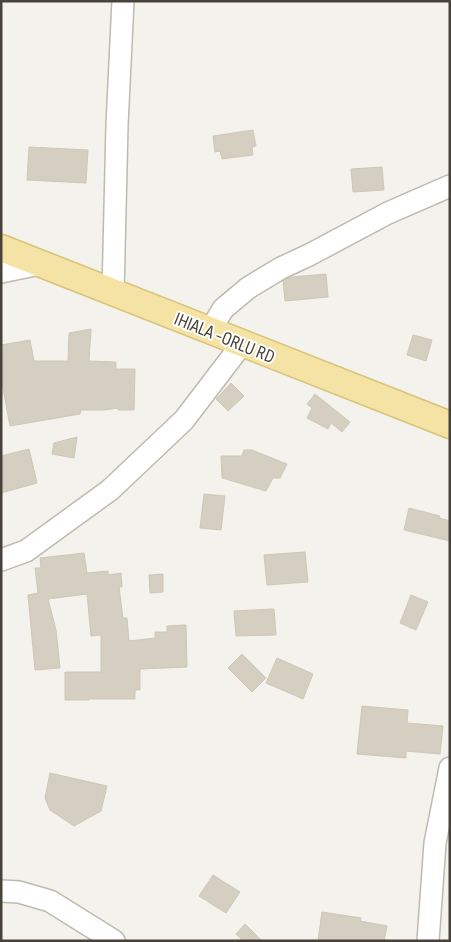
<svg xmlns="http://www.w3.org/2000/svg" width="451" height="942" viewBox="0 0 451 942" font-family="'Sofia Sans Condensed',sans-serif">
  <style>
    .building { fill: #d5cfc2; stroke: #cfc7b6 }
    .lines { fill: none; stroke-linecap: round; stroke-linejoin: round }
    .minor-casing { stroke: #bfbaaf; stroke-width: 24 }
    .major-casing { stroke: #d8c275; stroke-width: 29 }
    .minor { stroke: #fff; stroke-width: 21 }
    .major { stroke: #f4e3a4; stroke-width: 26 }
    .labels { text-anchor: middle; stroke-width: 4; stroke-linejoin: round; paint-order: stroke }
    .street-label { font-size: 19px; fill: #48433a; stroke: #fff }
  </style>
  <rect width="100%" height="100%" fill="#f4f2ec"/>
  <g class="building">
    <polygon points="253,130 256,146 252,147 253,155 222,159 220,151 215,152 213,136"/>
    <polygon points="29,147 88,150 86,183 27,180"/>
    <polygon points="382,167 384,190 353,192 351,169"/>
    <polygon points="326,274 328,297 285,301 283,281 291,277"/>
    <polygon points="91,329 89,361 116,362 116,369 135,369 134,410 118,410 118,408 104,410 81,410 80,414 10,426 1,378 1,345 30,340 34,361 68,361 69,333"/>
    <polygon points="413,335 432,340 426,361 407,355"/>
    <polygon points="231,383 244,396 228,411 216,399"/>
    <polygon points="315,394 350,422 342,432 331,423 328,429 307,418 312,408 307,404"/>
    <polygon points="77,437 74,458 52,454 54,443"/>
    <polygon points="29,449 37,483 1,493 1,456"/>
    <polygon points="244,450 252,450 287,464 280,478 273,478 266,491 222,478 221,456 242,456"/>
    <polygon points="204,494 225,496 221,530 200,528"/>
    <polygon points="409,508 440,516 439,518 450,521 450,541 404,530"/>
    <polygon points="305,552 308,582 267,585 264,555"/>
    <polygon points="84,553 87,573 108,571 108,575 121,573 122,587 119,587 123,618 127,618 129,641 155,638 155,632 167,632 167,626 186,625 187,667 140,669 140,690 135,690 135,699 89,699 89,700 65,700 65,672 101,672 101,635 91,636 87,594 48,599 56,630 60,668 35,670 28,595 38,593 35,568 41,568 40,558"/>
    <polygon points="163,574 163,592 150,593 149,575"/>
    <polygon points="411,595 428,602 416,630 400,623"/>
    <polygon points="274,609 276,635 236,636 234,611"/>
    <polygon points="242,654 266,678 252,692 228,668"/>
    <polygon points="277,658 313,674 303,699 266,683"/>
    <polygon points="362,706 408,710 407,723 443,726 440,754 406,751 406,758 357,754"/>
    <polygon points="50,773 107,786 101,811 74,826 50,810 45,798"/>
    <polygon points="213,875 240,892 226,913 199,896"/>
    <polygon points="322,912 361,918 360,921 387,926 384,941 318,941"/>
    <polygon points="245,924 262,941 243,941 236,934"/>
  </g>
  <g class="lines">
    <g class="minor-casing">
      <g id="minor">
        <polyline points="1,272 40,264"/>
        <polyline points="113,293 117,125 123,1"/>
        <polyline points="210,331 223,309 248,288 281,268 309,255 388,213 450,186"/>
        <polyline points="1,560 26,551 110,490 184,420 242,344"/>
        <polyline points="1,891 19,892 50,901 114,941"/>
        <polyline points="428,941 435,843 450,768"/>
      </g>
    </g>
    <g class="major-casing">
      <polyline id="major" points="1,248 450,425"/>
    </g>
    <use href="#minor" class="minor"/>
    <use href="#major" class="major"/>
  </g>
  <g class="labels">
    <g class="street-label">
      <text transform="translate(225 337) rotate(22)" y="7">IHIALA -ORLU RD</text>
    </g>
  </g>
  <rect width="451" height="942" fill="none" stroke="#48433a" stroke-width="5"/>
</svg>
